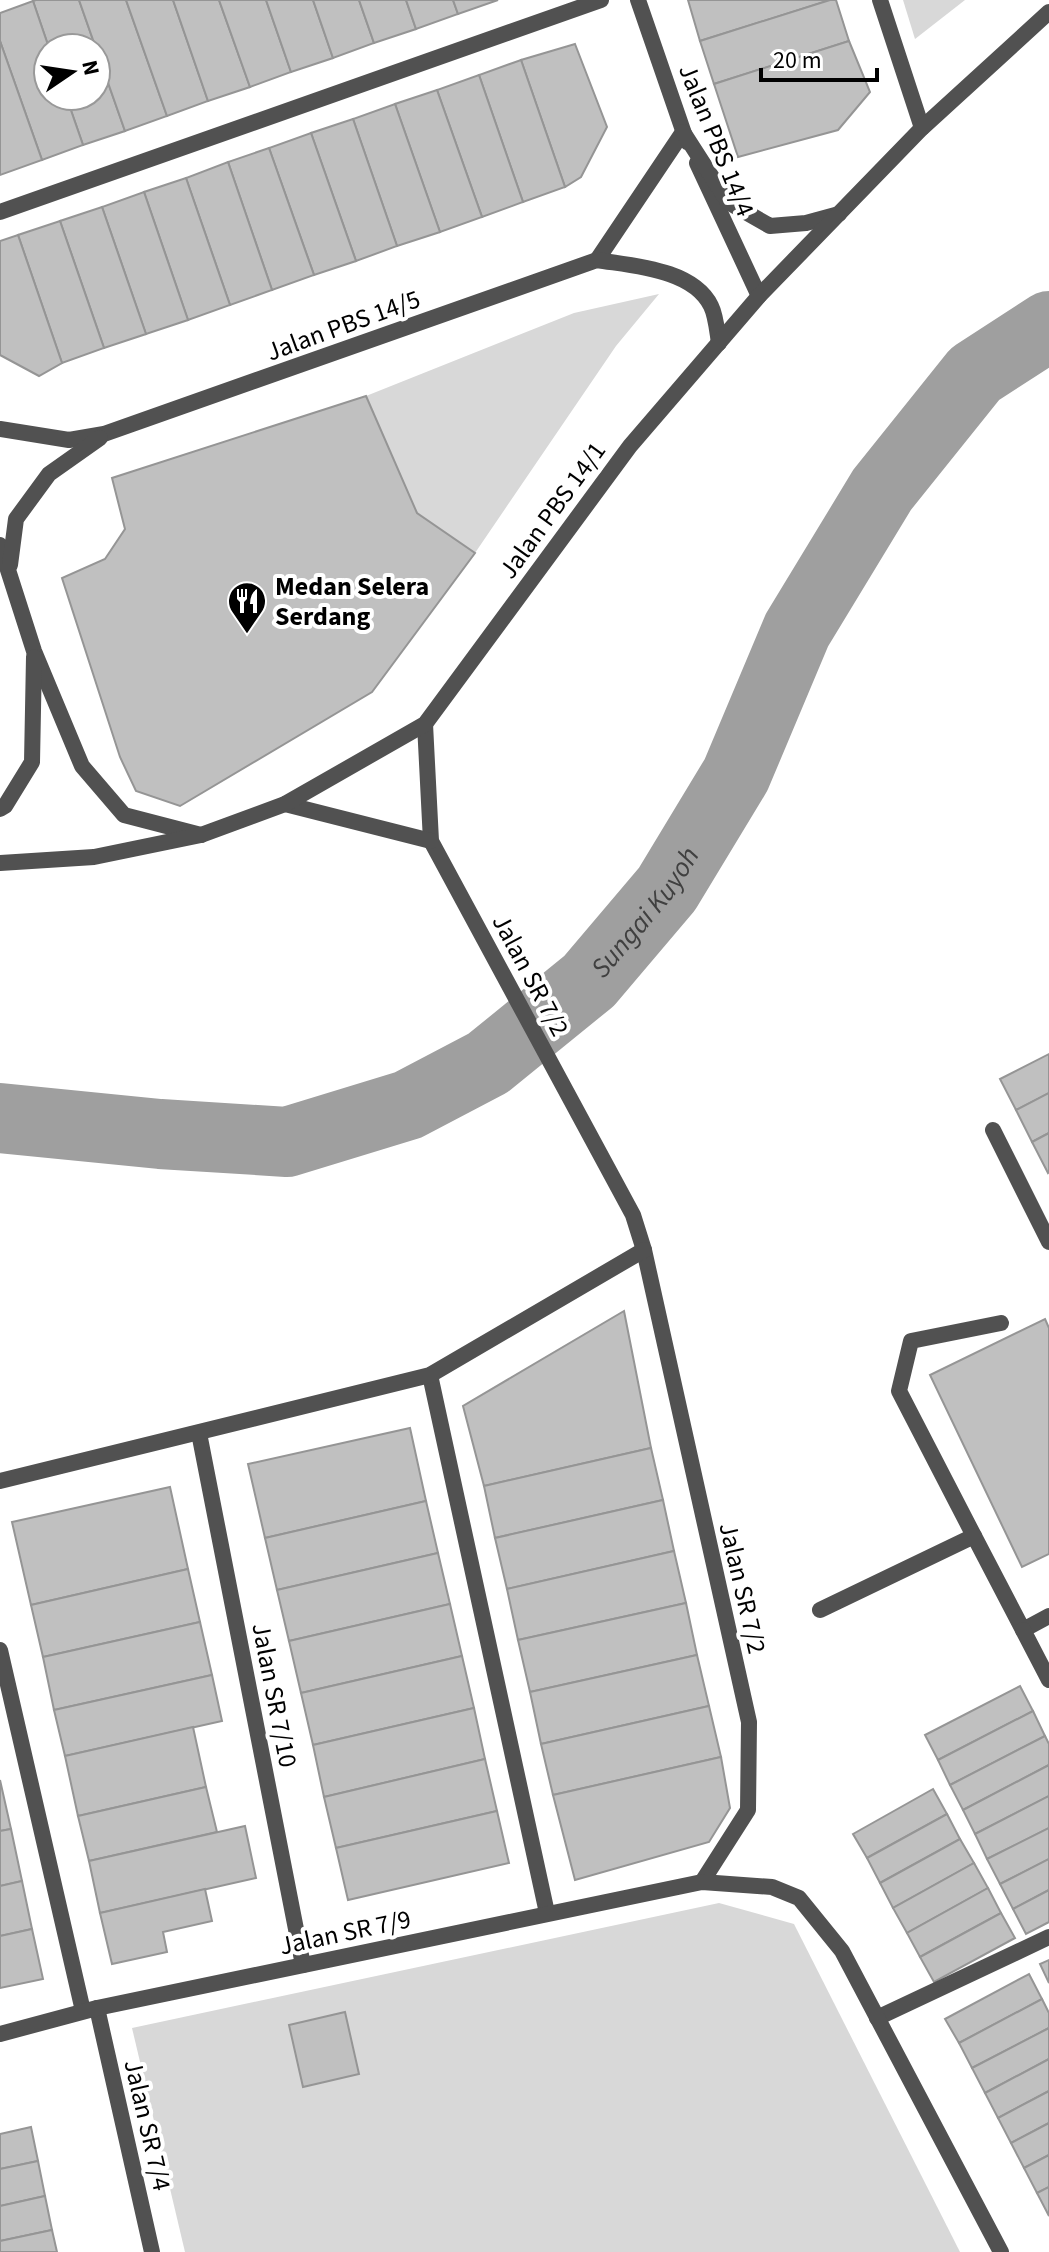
<svg xmlns="http://www.w3.org/2000/svg" width="1049" height="2252" viewBox="0 0 1049 2252" font-family="'Source Sans 3',sans-serif">
  <style>
    .green { fill: #d8d8d8 }
    .lines { fill: none; stroke-linecap: round; stroke-linejoin: round }
    .river { stroke: #9f9f9f; stroke-width: 70 }
    .building { fill: #c0c0c0; stroke: #959595; stroke-width: 2 }
    .service { stroke: #515151; stroke-width: 16 }
    .minor { stroke: #515151; stroke-width: 16 }
    .tertiary { stroke: #515151; stroke-width: 16 }
    .labels { text-anchor: middle; stroke-width: 8; stroke-linejoin: round; paint-order: stroke }
    .street-label { font-size: 26px; fill: #000; stroke: #fff }
    .poi-label { font-size: 26px; font-weight: bold; fill: #000; stroke: #fff; text-anchor: start }
    .water-label { font-size: 28px; font-style: italic; fill: #404040; stroke: #fff }
  </style>
  <rect width="100%" height="100%" fill="#fff"/>
  <g class="green">
    <polygon points="903,0 965,0 915,39"/>
    <polygon points="659,294 616,346 475,553 417,513 366,396 574,313"/>
    <polygon points="719,1903 794,1924 960,2252 185,2252 132,2028"/>
  </g>
  <g class="lines">
    <path class="river" id="s1" d="M0,1118l160,16 127,8 121,-37 80,-42 101,-82 78,-92 69,-114 61,-145 85,-140 93,-116 74,-48"/>
  </g>
  <g class="building">
    <polygon points="36,0 79,0 125,131 83,145 66,96 96,96 96,48 49,48 33,1"/>
    <polygon points="79,0 126,0 167,116 125,131"/>
    <polygon points="126,0 173,0 208,101 167,116"/>
    <polygon points="173,0 219,0 250,87 208,101"/>
    <polygon points="219,0 266,0 291,72 250,87"/>
    <polygon points="266,0 313,0 333,58 291,72"/>
    <polygon points="313,0 359,0 374,43 333,58"/>
    <polygon points="359,0 406,0 416,29 374,43"/>
    <polygon points="406,0 453,0 458,14 416,29"/>
    <polygon points="453,0 498,0 458,14"/>
    <polygon points="688,0 830,0 700,41"/>
    <polygon points="830,0 836,0 849,41 714,84 700,41"/>
    <polygon points="33,1 49,48 48,96 66,96 83,145 42,160 0,41 0,13"/>
    <polygon points="0,41 42,160 0,175"/>
    <polygon points="849,41 870,92 838,130 738,157 714,84"/>
    <polygon points="575,44 607,127 581,177 565,187 521,60"/>
    <polygon points="521,60 565,187 523,202 479,75"/>
    <polygon points="479,75 523,202 482,217 437,90"/>
    <polygon points="437,90 482,217 440,232 395,104"/>
    <polygon points="395,104 440,232 397,246 353,119"/>
    <polygon points="353,119 397,246 356,261 311,133"/>
    <polygon points="311,133 356,261 314,275 269,148"/>
    <polygon points="269,148 314,275 272,290 228,162"/>
    <polygon points="228,162 272,290 230,305 186,178"/>
    <polygon points="186,178 230,305 188,320 144,192"/>
    <polygon points="144,192 188,320 146,334 102,207"/>
    <polygon points="102,207 146,334 104,348 60,221"/>
    <polygon points="60,221 104,348 62,363 18,235"/>
    <polygon points="18,235 62,363 39,376 0,355 0,241"/>
    <polygon points="366,396 417,513 475,553 372,692 180,806 136,791 120,757 62,578 105,559 125,529 112,478"/>
    <polygon points="1049,1054 1049,1093 1016,1110 1000,1079"/>
    <polygon points="1049,1093 1049,1133 1032,1142 1016,1110"/>
    <polygon points="1049,1133 1049,1172 1048,1173 1032,1142"/>
    <polygon points="624,1311 651,1448 484,1486 463,1406"/>
    <polygon points="1045,1319 1049,1328 1049,1554 1022,1567 930,1375"/>
    <polygon points="410,1428 426,1501 265,1538 248,1464"/>
    <polygon points="651,1448 663,1500 495,1538 484,1486"/>
    <polygon points="170,1487 188,1569 31,1605 12,1522"/>
    <polygon points="663,1500 674,1551 507,1589 495,1538"/>
    <polygon points="426,1501 438,1553 277,1590 265,1538"/>
    <polygon points="674,1551 686,1603 518,1640 507,1589"/>
    <polygon points="438,1553 450,1604 289,1641 277,1590"/>
    <polygon points="188,1569 200,1622 43,1657 31,1605"/>
    <polygon points="686,1603 697,1655 530,1692 518,1640"/>
    <polygon points="450,1604 462,1656 301,1693 289,1641"/>
    <polygon points="200,1622 212,1675 54,1710 43,1657"/>
    <polygon points="697,1655 709,1706 541,1744 530,1692"/>
    <polygon points="462,1656 474,1708 313,1745 301,1693"/>
    <polygon points="212,1675 222,1721 65,1756 54,1710"/>
    <polygon points="1020,1686 1033,1711 938,1760 925,1735"/>
    <polygon points="709,1706 721,1757 553,1795 541,1744"/>
    <polygon points="474,1708 485,1759 324,1797 313,1745"/>
    <polygon points="1033,1711 1045,1736 950,1785 938,1760"/>
    <polygon points="193,1727 206,1787 78,1816 65,1756"/>
    <polygon points="1045,1736 1049,1744 1049,1765 963,1810 950,1785"/>
    <polygon points="721,1757 730,1808 709,1842 575,1880 553,1795"/>
    <polygon points="485,1759 497,1811 336,1848 324,1797"/>
    <polygon points="1049,1765 1049,1796 975,1834 963,1810"/>
    <polygon points="0,1780 11,1829 0,1831"/>
    <polygon points="206,1787 217,1832 89,1861 78,1816"/>
    <polygon points="933,1789 947,1814 867,1858 853,1834"/>
    <polygon points="1049,1796 1049,1828 987,1859 975,1834"/>
    <polygon points="497,1811 509,1863 348,1900 336,1848"/>
    <polygon points="947,1814 960,1839 880,1883 867,1858"/>
    <polygon points="245,1826 256,1878 100,1913 89,1861"/>
    <polygon points="1049,1828 1049,1859 1000,1884 987,1859"/>
    <polygon points="11,1829 22,1881 0,1886 0,1831"/>
    <polygon points="960,1839 974,1863 893,1908 880,1883"/>
    <polygon points="1049,1859 1049,1890 1013,1909 1000,1884"/>
    <polygon points="974,1863 988,1888 907,1933 893,1908"/>
    <polygon points="22,1881 32,1929 0,1936 0,1886"/>
    <polygon points="988,1888 1001,1913 920,1957 907,1933"/>
    <polygon points="205,1889 212,1921 163,1932 167,1952 112,1964 100,1913"/>
    <polygon points="1049,1890 1049,1922 1026,1934 1013,1909"/>
    <polygon points="1001,1913 1015,1938 934,1982 920,1957"/>
    <polygon points="32,1929 43,1979 0,1988 0,1936"/>
    <polygon points="1049,1960 1049,1983 1040,1964"/>
    <polygon points="1029,1974 1042,1999 959,2043 945,2019"/>
    <polygon points="1042,1999 1049,2013 1049,2028 972,2068 959,2043"/>
    <polygon points="345,2012 359,2074 303,2087 289,2025"/>
    <polygon points="1049,2028 1049,2059 985,2093 972,2068"/>
    <polygon points="1049,2059 1049,2091 998,2118 985,2093"/>
    <polygon points="1049,2091 1049,2123 1011,2143 998,2118"/>
    <polygon points="1049,2123 1049,2155 1024,2168 1011,2143"/>
    <polygon points="31,2127 38,2161 0,2169 0,2134"/>
    <polygon points="1049,2155 1049,2187 1037,2193 1024,2168"/>
    <polygon points="38,2161 45,2196 0,2206 0,2169"/>
    <polygon points="1049,2187 1049,2216 1037,2193"/>
    <polygon points="45,2196 52,2230 0,2241 0,2206"/>
    <polygon points="52,2230 57,2252 0,2252 0,2241"/>
  </g>
  <g class="lines">
    <g class="service">
      <polyline points="880,0 922,128"/>
      <polyline points="0,212 601,0"/>
      <polyline points="993,1130 1049,1242"/>
      <polyline points="974,1536 899,1391 911,1341 1001,1323"/>
      <polyline points="820,1610 974,1536 1023,1630 1049,1616"/>
      <polyline points="877,2018 1049,1937"/>
    </g>
    <g class="minor">
      <polyline points="638,0 687,142"/>
      <polyline points="697,163 759,296"/>
      <polyline points="597,260 683,132"/>
      <path d="M0,429l69,11 35,-6 493,-174c36,6 96,9 114,46 5,10 6,25 8,37"/>
      <polyline points="0,545 34,651 82,766 124,815 201,835"/>
      <polyline points="10,565 16,519 49,474 100,438"/>
      <polyline points="425,724 431,841 633,1215 644,1250 749,1722 748,1810 702,1882"/>
      <polyline points="285,804 431,841"/>
      <polyline points="0,809 5,806 32,762 34,657"/>
      <polyline points="430,1375 547,1913"/>
      <polyline points="199,1433 303,1965"/>
      <polyline points="0,1481 430,1375 644,1250"/>
      <polyline points="1023,1630 1049,1680"/>
      <polyline points="0,1650 83,2011"/>
      <polyline points="97,2008 152,2252"/>
      <polyline points="0,2034 97,2008 702,1882 772,1887 799,1898 842,1951 1001,2252"/>
    </g>
    <g class="tertiary">
      <polyline points="683,132 728,202 770,226 806,223 839,214"/>
      <polyline points="0,863 94,857 201,835 285,804 425,724 630,446 759,296 922,128 1049,12"/>
    </g>
  </g>
  <defs>
    <g id="restaurant-pin" transform="scale(2)"><path d="M0 17L-7.5 6A9.5 9.5 0 1 1 7.5 6Z" fill="#000" stroke="#fff"/><path d="M-5-6h1v4h1v-4h1v4h1v-4h1v5L-1.5 .5V6h-2V.5L-5-1ZM5-6V6H3V1.5H1.5Q1.5-4 5-6Z" fill="#fff"/></g>
  </defs>
  <g fill-rule="evenodd">
    <use href="#restaurant-pin" x="247" y="601"/>
  </g>
  <g class="labels">
    <g class="street-label">
      <text transform="translate(717 140) rotate(68)" y="9">Jalan PBS 14/4</text>
      <text transform="translate(343 325) rotate(-20)" y="9">Jalan PBS 14/5</text>
      <text transform="translate(552 510) rotate(-54)" y="9">Jalan PBS 14/1</text>
      <text transform="translate(531 975) rotate(62)" y="9">Jalan SR 7/2</text>
      <text transform="translate(743 1588) rotate(77)" y="9">Jalan SR 7/2</text>
      <text transform="translate(275 1695) rotate(79)" y="9">Jalan SR 7/10</text>
      <text transform="translate(345 1932) rotate(-12)" y="9">Jalan SR 7/9</text>
      <text transform="translate(148 2125) rotate(77)" y="9">Jalan SR 7/4</text>
    </g>
    <g class="poi-label">
      <text x="275" y="595">Medan Selera<tspan x="275" dy="30">Serdang</tspan></text>
    </g>
    <g class="water-label">
      <text dy="10" stroke="none"><textPath href="#s1" startOffset="724">Sungai Kuyoh</textPath></text>
    </g>
  </g>
  <g transform="translate(72 72) rotate(77)"><circle r="38" fill="#ffffff" stroke="#999999" stroke-width="2"/>
  <path d="M0-6L14 30L0 20L-14 30Z" fill="#000000"/>
  <text y="-12" font-size="22" font-weight="bold" text-anchor="middle" fill="#000000">N</text>
  </g>
  <path d="M761 68v12h116v-12" fill="none" stroke="#000000" stroke-width="4"/>
  <text x="773" y="68" font-size="24" fill="#000000" stroke="#ffffff" stroke-width="6" paint-order="stroke">20 m</text>
</svg>
